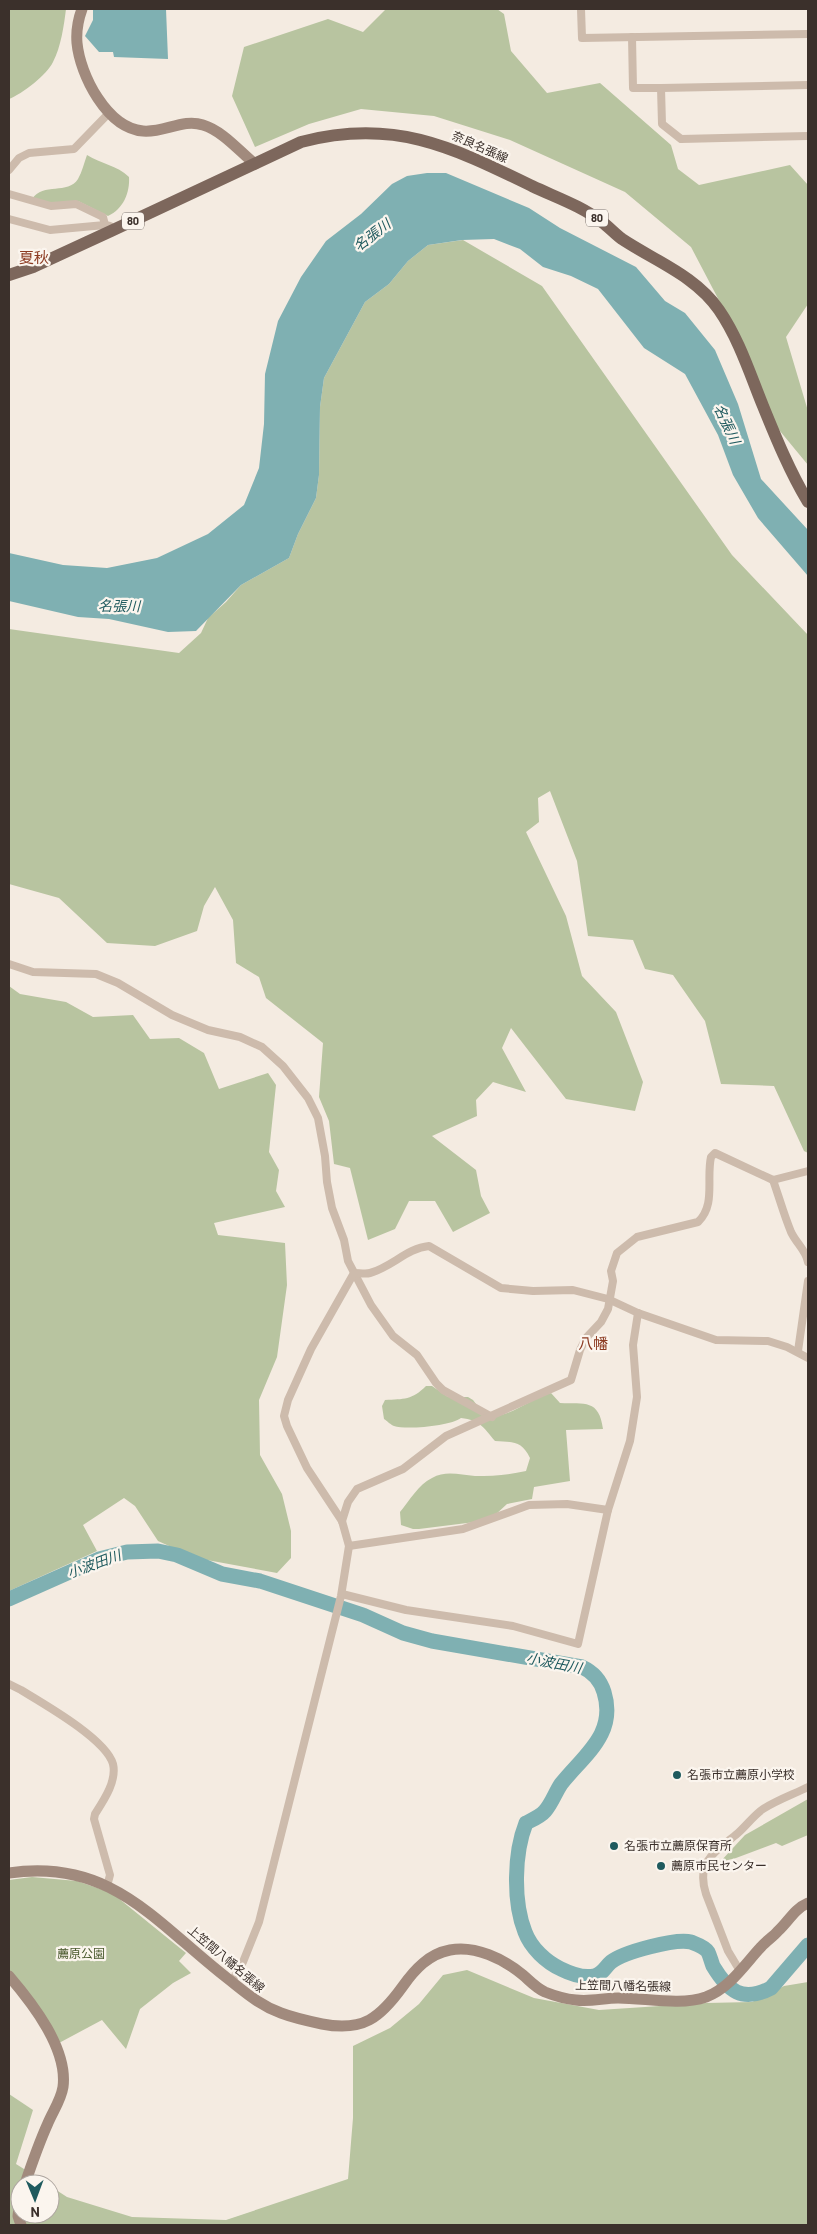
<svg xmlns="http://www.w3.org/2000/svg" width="817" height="2234" viewBox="0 0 817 2234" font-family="Barlow,'Noto Sans JP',sans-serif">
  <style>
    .green { fill: #b8c4a0 }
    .water { fill: #7fb0b2 }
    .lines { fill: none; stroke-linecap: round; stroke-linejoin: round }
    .river { stroke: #7fb0b2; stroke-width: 15 }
    .street { stroke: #cdbbac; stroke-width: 8 }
    .secondary { stroke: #a18a7d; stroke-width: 11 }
    .primary { stroke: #7d675c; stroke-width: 12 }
    .poi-dot { fill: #1f5a5e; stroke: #fbf5ee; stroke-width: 2 }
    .labels { text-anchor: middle; stroke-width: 4.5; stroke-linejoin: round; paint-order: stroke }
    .shield { fill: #fbf5ee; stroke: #756b66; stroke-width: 1 }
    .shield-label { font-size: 11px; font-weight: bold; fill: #3b302b }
    .street-label { font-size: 12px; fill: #3b302b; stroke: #fbf5ee }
    .poi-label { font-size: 12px; fill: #3b302b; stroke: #fbf5ee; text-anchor: start }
    .park-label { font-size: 12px; fill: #4a5a2e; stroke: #fbf5ee }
    .water-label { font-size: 14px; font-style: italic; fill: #1f5a5e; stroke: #fbf5ee }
    .quarter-label { font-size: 15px; fill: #8c3b22; stroke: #fbf5ee }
  </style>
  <rect width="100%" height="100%" fill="#f4ebe1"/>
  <g class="green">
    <path d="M9,9h57c-2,16 -5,38 -13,53 -6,13 -31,32 -44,37z"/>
    <polygon points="386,9 497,9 504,14 511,51 547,93 600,83 671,145 678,169 699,185 790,165 808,185 808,304 786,337 808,411 808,465 775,425 734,329 691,247 625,192 510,140 434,116 361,109 309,124 255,147 232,96 244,47 328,19 363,32"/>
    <path d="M87,155c14,9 30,10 42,22 1,16 -6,32 -21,39l-30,-15 -27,3 -19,-5c11,-17 36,-4 46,-20 4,-7 6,-16 9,-24z"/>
    <polygon points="463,240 542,286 732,555 808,635 808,1153 804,1151 774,1086 721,1084 705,1021 673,975 645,969 633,940 588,936 577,861 550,791 538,798 539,822 526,832 566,916 582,976 616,1012 643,1082 635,1111 566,1099 511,1028 502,1048 526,1092 493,1082 476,1100 477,1116 432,1136 476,1170 481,1196 490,1213 453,1232 435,1201 409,1201 395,1229 368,1240 350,1168 334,1164 329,1121 319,1097 323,1043 266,998 259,977 236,963 233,920 215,887 204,906 197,931 155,946 107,943 59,898 9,884 9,629 179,653 201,633 208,618 226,602 241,585 289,558 298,534 316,498 319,475 320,407 324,378 365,302 389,284 408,261 428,245"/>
    <polygon points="9,986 20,994 66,1002 93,1017 133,1015 150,1039 179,1038 204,1053 219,1089 268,1073 276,1085 269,1152 279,1170 276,1191 285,1207 214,1223 218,1235 285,1243 287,1285 277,1357 259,1400 260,1455 282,1494 291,1531 291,1558 277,1573 196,1558 158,1541 135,1506 124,1498 83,1525 97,1551 9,1591"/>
    <path d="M426,1386h6l16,11h20l5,3 12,16c24,3 44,-17 66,-23l9,10c25,1 39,-4 43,26l-37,1 4,51 -36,6 -2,12 -25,5 -13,12 -19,6 -56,7h-6l-12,-4 -1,-13c9,-11 19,-28 32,-34 14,-8 28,-3 43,-2 17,0 33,-1 51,-5l4,-13c-8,-17 -17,-16 -35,-17 -12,-14 -15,-21 -34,-23 -10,8 -55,12 -67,8 -3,-1 -7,-5 -10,-7l-2,-13 3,-6c19,-1 27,0 41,-14z"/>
    <polygon points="808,1799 808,1835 782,1846 776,1843 736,1858 720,1862 745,1835"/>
    <polygon points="32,1877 77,1881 112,1893 186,1953 179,1961 191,1973 173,1983 140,2009 126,2049 102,2020 59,2043 9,1972 9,1880"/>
    <polygon points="467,1970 534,1998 599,2010 706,2003 752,2002 784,1986 808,1982 808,2225 9,2225 9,2094 33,2110 16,2164 48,2184 20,2184 20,2214 50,2214 50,2186 67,2197 132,2217 226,2220 348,2179 353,2118 353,2046 390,2028 419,2004 443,1975"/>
  </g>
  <g class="water">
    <polygon points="93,9 166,9 168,59 114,57 113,52 99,52 85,36 93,20"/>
    <polygon points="427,173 446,173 529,208 560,228 636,267 665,301 685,313 715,350 738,404 761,479 808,530 808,576 758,518 733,475 718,435 685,374 644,348 598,289 571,276 543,267 520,249 494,239 462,240 428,245 408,261 389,284 365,302 324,378 320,407 319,475 316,498 298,534 289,558 241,585 196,631 168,632 109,619 78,617 9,601 9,553 63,565 107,568 157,558 208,534 244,505 259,468 264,424 265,374 278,321 301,277 326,241 361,214 392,184 407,176"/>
  </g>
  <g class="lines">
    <path class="river" d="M9,1599l90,-40 28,-7 31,-1 19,4 45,19 38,7 103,34 40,18 29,8 150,26c11,5 18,12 22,25 13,42 -20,63 -43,92 -6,9 -9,19 -16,27 -4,5 -13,9 -19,12 -12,30 -13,79 -1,109 6,16 21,30 36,37 10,5 23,9 33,7 9,-2 11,-9 17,-14 13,-10 65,-24 80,-20 5,2 14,5 17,10 2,4 3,9 5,14 15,25 29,37 58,22l37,-43"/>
    <g class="street">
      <polyline points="581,9 582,38 808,34"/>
      <polyline points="632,37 633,88 661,88 662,124 681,139 808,136"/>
      <polyline points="661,88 808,85"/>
      <polyline points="9,170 19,158 29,153 74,149 108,114"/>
      <polyline points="9,194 51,206 76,204 103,217 105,225"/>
      <polyline points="9,219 50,230 105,225 110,226 111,231"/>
      <polyline points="9,964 33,972 96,974 118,983 172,1015 208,1030 240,1037 262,1047 283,1066 308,1098 318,1118 325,1156 327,1182 332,1208 344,1240 348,1261 371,1305 393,1336 417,1355 436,1383 443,1390 492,1417"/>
      <path d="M773,1180c6,17 11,35 18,52 5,11 15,18 17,30"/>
      <path d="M354,1273c5,0 12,1 16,0 22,-6 37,-25 59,-27l72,42 32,3 40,-1 35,9 30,14 78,27 52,1 19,6 21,11"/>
      <polyline points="798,1351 808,1281"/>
      <path d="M342,1521l6,-19 9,-13 46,-20 43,-33 125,-56 9,-30 6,-12 15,-16 7,-13 5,-28 -2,-10 6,-18 20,-16 61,-15c18,-17 8,-43 13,-65l4,-4 58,27 35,-9"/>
      <polyline points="349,1546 463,1529 529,1505 567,1504 608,1510"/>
      <polyline points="342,1594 406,1610 513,1626 578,1644 608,1510 630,1441 637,1397 633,1345 638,1313"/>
      <path d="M9,1684l12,6c23,14 85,49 92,74 4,17 -9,36 -18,50l-1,5 16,56 -3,11"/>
      <path d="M740,1971l-12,-20 -22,-57c-11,-34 11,-43 32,-61 9,-8 16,-18 25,-24 14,-9 31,-15 45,-22"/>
      <polyline points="232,1981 243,1962 259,1922 341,1596 349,1546 342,1521 307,1468 287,1426 284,1416 288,1400 311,1349 354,1273"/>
    </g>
    <g class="secondary">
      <path d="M82,9c-4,11 -6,22 -5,34 3,32 30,85 66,88 21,2 40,-13 60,-6 20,6 37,27 52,39"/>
      <path d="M9,1873c102,-15 146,49 218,105 18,14 32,27 54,35 13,5 27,8 41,11 41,8 58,-6 81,-38 12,-17 26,-32 47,-36 25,-5 54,9 73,25 7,6 13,13 22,17 10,4 21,7 31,8 14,2 28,-2 42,-2 28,0 62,8 88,-1 24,-9 39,-33 55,-50 5,-6 12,-10 17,-16 11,-10 16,-22 30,-28"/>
      <path d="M9,1976c24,28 59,73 54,111 -2,13 -10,24 -15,36 -9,20 -16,40 -23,61"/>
      <polyline points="20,2200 18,2216 21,2225"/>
    </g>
    <path class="primary" d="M9,275l24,-8 78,-36 190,-89c92,-24 149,4 231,44 23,11 50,20 70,36 7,5 13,12 20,17 33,22 74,37 97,71 20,29 31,64 44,96 13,32 27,66 45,96"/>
  </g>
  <g class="poi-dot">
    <circle cx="677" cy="1775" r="5"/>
    <circle cx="614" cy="1846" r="5"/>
    <circle cx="661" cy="1866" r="5"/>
  </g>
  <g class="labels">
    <g class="shield">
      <rect x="586" y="209.5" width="22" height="17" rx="4"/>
      <rect x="122" y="212.5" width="22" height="17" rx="4"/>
    </g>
    <g class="shield-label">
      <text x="597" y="222">80</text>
      <text x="133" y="225">80</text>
    </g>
    <g class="street-label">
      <text transform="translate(480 147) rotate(24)" y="4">奈良名張線</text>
      <text transform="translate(226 1959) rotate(40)" y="4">上笠間八幡名張線</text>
      <text transform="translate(623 1986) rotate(1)" y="4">上笠間八幡名張線</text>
    </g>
    <g class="poi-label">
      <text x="687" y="1779">名張市立薦原小学校</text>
      <text x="624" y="1850">名張市立薦原保育所</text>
      <text x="671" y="1870">薦原市民センター</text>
    </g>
    <g class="park-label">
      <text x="81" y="1958">薦原公園</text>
    </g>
    <g class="water-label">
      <text transform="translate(372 235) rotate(-37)" y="5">名張川</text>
      <text transform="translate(727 424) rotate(65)" y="5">名張川</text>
      <text transform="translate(119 606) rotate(1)" y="5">名張川</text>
      <text transform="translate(94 1564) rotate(-20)" y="5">小波田川</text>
      <text transform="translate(554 1663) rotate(11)" y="5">小波田川</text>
    </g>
    <g class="quarter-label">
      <text x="34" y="263">夏秋</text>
      <text x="593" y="1349">八幡</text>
    </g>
  </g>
  <rect width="817" height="2234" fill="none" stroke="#3b302b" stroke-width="20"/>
  <g transform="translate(35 2199) rotate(179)"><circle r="24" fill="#fbf5ee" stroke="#aea6a0"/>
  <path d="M0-4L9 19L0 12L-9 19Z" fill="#1f5a5e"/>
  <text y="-8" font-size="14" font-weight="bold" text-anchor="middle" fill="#3b302b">N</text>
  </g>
</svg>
